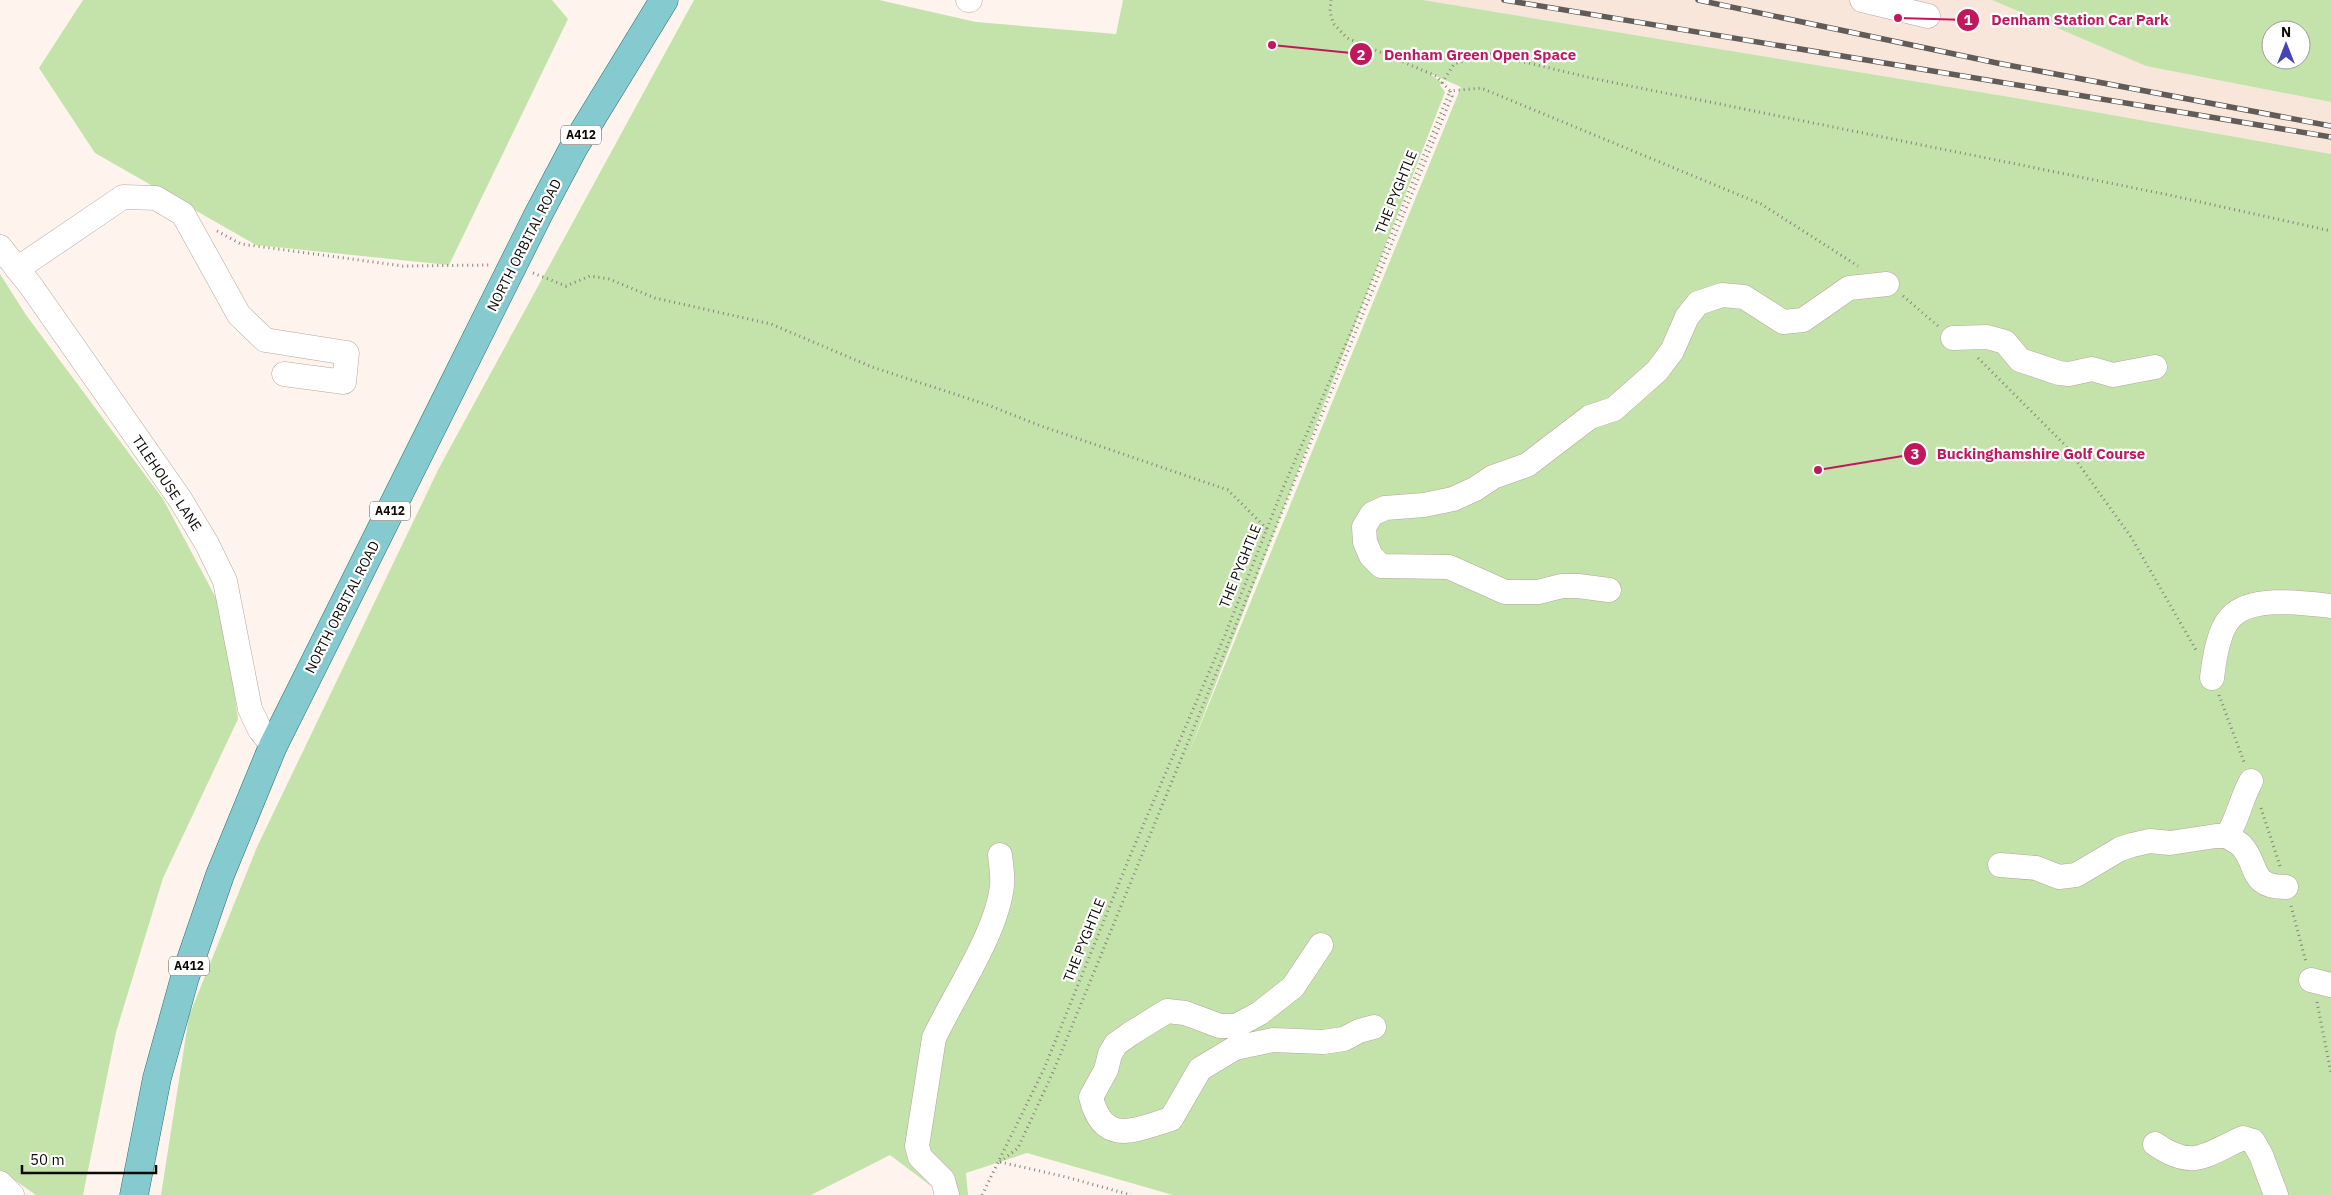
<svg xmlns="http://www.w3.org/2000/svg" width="2331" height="1195" viewBox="0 0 2331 1195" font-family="'IBM Plex Sans',sans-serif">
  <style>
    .built { fill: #f9e6db }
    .green { fill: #c3e3ab; fill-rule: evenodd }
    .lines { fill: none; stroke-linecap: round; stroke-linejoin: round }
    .minor-casing { stroke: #b6a59c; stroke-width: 25 }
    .major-casing { stroke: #267074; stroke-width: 29 }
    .path { stroke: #89817c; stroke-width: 3; stroke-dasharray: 1 4; stroke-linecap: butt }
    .minor { stroke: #fff; stroke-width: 24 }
    .major { stroke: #84cace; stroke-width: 28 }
    .rail-casing { stroke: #625b57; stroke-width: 5.5 }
    .rail { stroke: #fff; stroke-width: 4; stroke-dasharray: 11; stroke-linecap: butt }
    .labels { text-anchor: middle; stroke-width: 4.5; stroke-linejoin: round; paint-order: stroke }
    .shield { fill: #fff; stroke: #575451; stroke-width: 1 }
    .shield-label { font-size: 12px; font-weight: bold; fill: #0f0a07 }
    .street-label { font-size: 14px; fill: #0f0a07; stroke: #fff }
    .leader { fill: none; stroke: #c2185b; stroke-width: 2 }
    .callout-dot { fill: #c2185b; stroke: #fff; stroke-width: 2 }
    .mark-label { font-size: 15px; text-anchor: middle; font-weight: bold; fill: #fff }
    .callout-label { font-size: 15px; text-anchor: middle; font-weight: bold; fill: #c2185b; stroke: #fff; stroke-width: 4.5; stroke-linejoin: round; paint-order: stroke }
  </style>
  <rect width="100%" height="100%" fill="#fef3ed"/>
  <polygon class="built" points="1423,0 1992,0 2146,66 2331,102 2331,154 2016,98"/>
  <g class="green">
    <polygon points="83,0 552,0 568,19 449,265 256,245 95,153 39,68"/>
    <path d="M694,0h185l97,22 140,12 7,-34h300l593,98 315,56v1041h-1158l-146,-42 -61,20 2,22h-25l-53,-40 -79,40h-650l28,-179 68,-169 182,-379zM1429,73l32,14 -273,668 257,-663 -5,-7 2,-2z"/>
    <path d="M1992,0h339v102l-185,-36zM2271,30h30v30h-30z"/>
    <polygon points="0,274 26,315 163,499 223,611 238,719 163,878 116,1032 83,1195 36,1195 0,1170"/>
  </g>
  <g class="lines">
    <g class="minor-casing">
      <g id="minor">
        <polyline points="968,0 970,0"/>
        <polyline points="1862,0 1928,16"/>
        <polyline points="0,247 31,286 180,499 207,544 225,581 250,709 260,730 273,746"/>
        <polyline points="17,269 123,197 156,198 183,214 239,315 265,340 347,353 344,382 284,374"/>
        <polyline points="1953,338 1987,337 2005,342 2020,360 2059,373 2069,374 2092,369 2113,375 2155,367"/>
        <polyline points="1609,590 1578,586 1562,586 1538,592 1505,592 1449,567 1381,566 1371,556 1365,542 1364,527 1372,514 1385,508 1424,505 1453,499 1475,489 1493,477 1527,465 1590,417 1614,409 1657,371 1672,351 1687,317 1698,303 1722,295 1744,297 1783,322 1803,320 1849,288 1887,284"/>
        <path d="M2212,678c2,-17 6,-48 19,-61 21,-22 72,-14 100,-11"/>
        <path d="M2227,836c4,3 10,6 14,9 19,21 7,42 45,42"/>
        <path d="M2000,865l36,3 23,9 17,-2 44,-26 12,-4 18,-4 20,2 46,-7h11c11,-17 14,-37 24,-55"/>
        <path d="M1321,945l-28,42 -33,26 -24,13h-16l-35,-13 -18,-2 -37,23 -14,10 -6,10 -4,16 -15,27c12,50 44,33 80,22l29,-50 35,-21 38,-8 50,2 21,-3 15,-8 15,-4"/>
        <polyline points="2311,980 2331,985"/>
        <path d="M2155,1144c39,27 51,10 88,-6l10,3 8,14 15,40"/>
        <polyline points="0,1183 12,1195"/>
        <path d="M947,1195l-4,-15 -23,-23 -3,-11 17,-108c20,-43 64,-107 68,-153 1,-9 -1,-21 -2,-30"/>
      </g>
    </g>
    <g class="major-casing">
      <polyline id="major" points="134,1195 157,1078 185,977 220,875 273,746 539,213 574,147 664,0"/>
    </g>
    <g class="path">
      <polyline points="1442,83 1454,64 1491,54 1591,78 2169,195 2331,231"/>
      <polyline points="217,231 241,244 403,266 489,265"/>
      <polyline points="533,273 566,286 590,276 609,279 655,298 771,324 872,367 988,405 1041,426 1228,490 1267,529"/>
      <polyline points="1903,296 1938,326"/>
      <polyline points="1978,358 2065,445 2131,537 2196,650"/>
      <polyline points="2219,695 2244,762"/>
      <polyline points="2261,808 2280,866"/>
      <polyline points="2291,906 2306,962"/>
      <polyline points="2317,1002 2331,1073"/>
      <polyline points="1000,1162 1018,1148 1054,1070 1452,96 1450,91 1481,88 1761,204 1858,266"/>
      <polyline points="1000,1162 1066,1177 1131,1195"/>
      <polyline points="982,1195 1044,1069 1130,856 1225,635 1283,488 1352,330 1450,91 1436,76 1347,38 1333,23 1330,11 1331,0"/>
    </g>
    <use href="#minor" class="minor"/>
    <use href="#major" class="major"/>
    <g class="rail-casing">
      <g id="rail">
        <polyline points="1504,0 2331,137"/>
        <polyline points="1698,0 1997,63 2331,126"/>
      </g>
    </g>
    <use href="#rail" class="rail"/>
  </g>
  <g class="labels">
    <g class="shield">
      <rect x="561" y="125.5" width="40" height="19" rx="4"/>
      <rect x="370" y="501.5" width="40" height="19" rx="4"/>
      <rect x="169" y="956.5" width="40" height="19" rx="4"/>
    </g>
    <g class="shield-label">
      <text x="581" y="139">A412</text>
      <text x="390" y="515">A412</text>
      <text x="189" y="970">A412</text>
    </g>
    <g class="street-label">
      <text transform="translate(1396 192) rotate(-68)" y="5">THE PYGHTLE</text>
      <text transform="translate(524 245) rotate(-63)" y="5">NORTH ORBITAL ROAD</text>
      <text transform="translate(167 483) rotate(56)" y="5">TILEHOUSE LANE</text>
      <text transform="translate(1240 566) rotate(-68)" y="5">THE PYGHTLE</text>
      <text transform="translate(342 607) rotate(-63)" y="5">NORTH ORBITAL ROAD</text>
      <text transform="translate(1084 940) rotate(-68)" y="5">THE PYGHTLE</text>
    </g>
  </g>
  <path class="leader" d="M1898 18L1968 20M1272 45L1361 54M1818 470L1915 454"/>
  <g class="callout-dot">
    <circle cx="1898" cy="18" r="5"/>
    <circle cx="1272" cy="45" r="5"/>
    <circle cx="1818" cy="470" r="5"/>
    <circle cx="1968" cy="20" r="12"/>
    <circle cx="1361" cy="54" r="12"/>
    <circle cx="1915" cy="454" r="12"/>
  </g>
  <g class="mark-label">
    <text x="1968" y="25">1</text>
    <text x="1361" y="60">2</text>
    <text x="1915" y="459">3</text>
  </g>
  <g class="callout-label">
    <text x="2080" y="25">Denham Station Car Park</text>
    <text x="1480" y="60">Denham Green Open Space</text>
    <text x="2041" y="459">Buckinghamshire Golf Course</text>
  </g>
  <g transform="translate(2286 45)"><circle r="24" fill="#ffffff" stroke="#9f9d9c"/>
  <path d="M0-4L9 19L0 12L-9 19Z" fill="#4744b9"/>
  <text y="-8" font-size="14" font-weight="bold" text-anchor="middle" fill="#0f0a07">N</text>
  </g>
  <path d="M22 1165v8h134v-8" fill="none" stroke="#0f0a07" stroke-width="2.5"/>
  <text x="30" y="1165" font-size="15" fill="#0f0a07" stroke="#ffffff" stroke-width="4" paint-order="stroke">50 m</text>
</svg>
